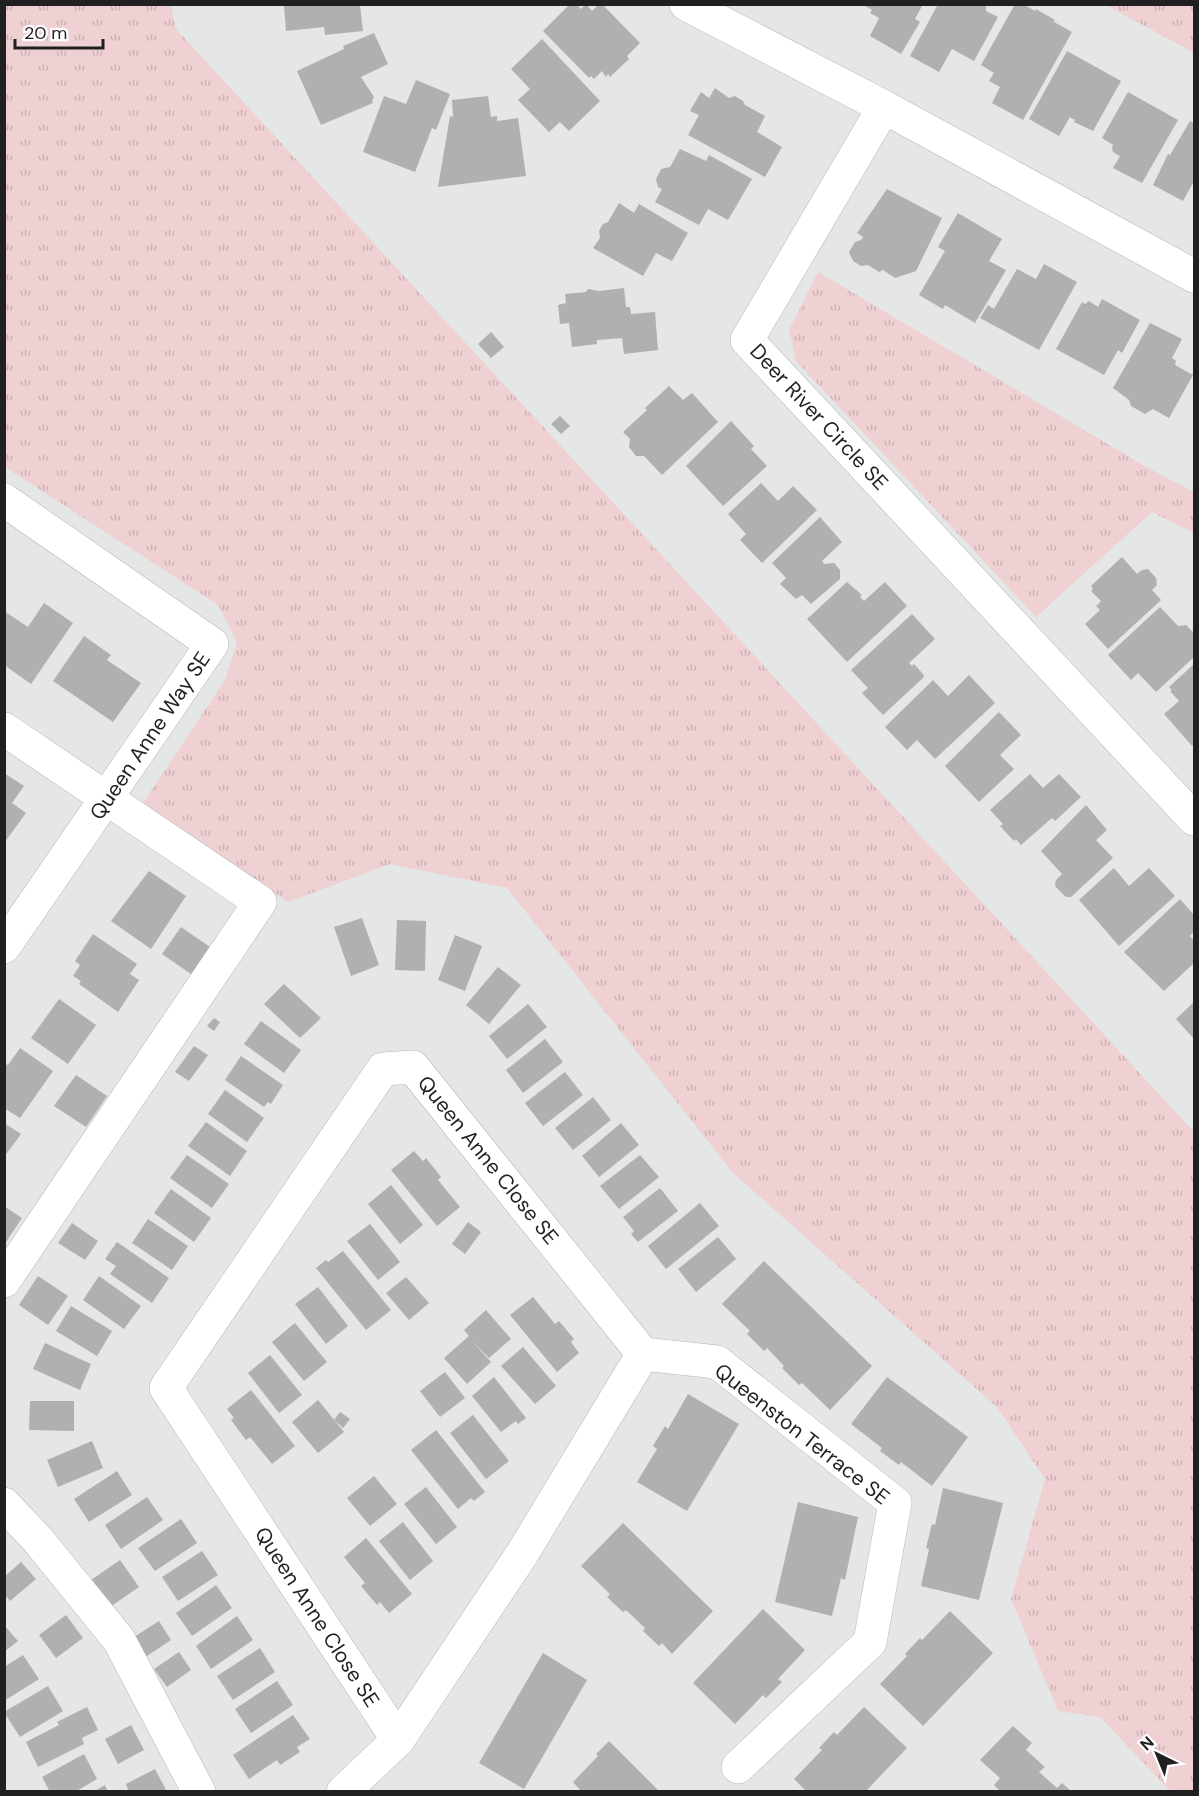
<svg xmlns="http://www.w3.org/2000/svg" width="1199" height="1796" viewBox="0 0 1199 1796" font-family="'DM Sans',sans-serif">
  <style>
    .park { fill: url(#park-tufts) }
    .building { fill: #aeb1af }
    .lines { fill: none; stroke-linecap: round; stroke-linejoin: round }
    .minor-casing { stroke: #b4b7b4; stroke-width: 34 }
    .minor { stroke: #fff; stroke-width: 33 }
    .labels { text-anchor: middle; stroke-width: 4.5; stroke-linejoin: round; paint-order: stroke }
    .street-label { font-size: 21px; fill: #1f201f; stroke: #fff }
  </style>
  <defs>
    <pattern id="park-tufts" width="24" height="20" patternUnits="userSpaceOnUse" patternTransform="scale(1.5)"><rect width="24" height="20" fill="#efd0d3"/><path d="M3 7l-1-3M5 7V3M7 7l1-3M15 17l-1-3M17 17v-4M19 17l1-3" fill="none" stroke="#ccb2b5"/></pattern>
  </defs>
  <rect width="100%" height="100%" fill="#e4e7e5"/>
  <g class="park">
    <polygon points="4,5 171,5 176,29 1194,1132 1194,1791 1170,1791 1100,1717 1058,1711 1011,1599 1045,1479 997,1407 733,1173 507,888 390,864 288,902 143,803 225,680 237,642 218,605 5,467"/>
    <polygon points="1106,5 1194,5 1194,53"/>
    <polygon points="818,272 1148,468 1194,492 1194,533 1152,512 1036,617 796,361 789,330"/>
  </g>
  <g class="building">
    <polygon points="570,4 576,4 581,9 586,4 592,11 599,4 602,4 640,43 627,56 629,59 610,77 608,74 606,77 602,71 594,79 591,76 589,78 543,31"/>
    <polygon points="862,4 923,4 915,19 920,22 901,54 870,36 879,18 870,13 872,10"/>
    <polygon points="938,4 986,4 986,11 998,17 974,61 952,49 939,72 910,56"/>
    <polygon points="1015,4 1023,4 1035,11 1036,9 1055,20 1054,22 1072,32 1023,120 992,103 1000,87 989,81 994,73 981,65"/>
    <polygon points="284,5 360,5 363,31 325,35 324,27 286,31"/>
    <polygon points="374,33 388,64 361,77 374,97 372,101 373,103 321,125 297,71 344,49 343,46"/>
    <polygon points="542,39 600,101 569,131 560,122 549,132 518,100 530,89 511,69"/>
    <polygon points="1067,51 1121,81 1093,131 1074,122 1075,120 1070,117 1059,136 1029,119"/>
    <polygon points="416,80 450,94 436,130 432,128 415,172 363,152 384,96 406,104"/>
    <polygon points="715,88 729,98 735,96 743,101 745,105 765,116 757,132 782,147 765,177 688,135 699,115 690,111 701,92 709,98"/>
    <polygon points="1128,92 1178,120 1142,183 1113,168 1120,156 1113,152 1112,148 1113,145 1102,138"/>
    <polygon points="488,96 491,117 497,116 497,121 518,118 526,176 438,187 450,116 453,117 452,100"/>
    <polygon points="1190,121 1194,123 1194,181 1183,201 1153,185 1168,154 1170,155"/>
    <polygon points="680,149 706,161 709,155 752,179 728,220 708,209 699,225 655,202 662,189 658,187 656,179 661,169 670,167"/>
    <polygon points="887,189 942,218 916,271 895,278 883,270 879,272 868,265 861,266 853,261 849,252 855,242 861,240 863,237 857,233"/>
    <polygon points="619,203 634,213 639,204 688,233 672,261 656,253 643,276 593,248 600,238 599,231 603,224 608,222"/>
    <polygon points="958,213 1002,239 989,261 1006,270 975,323 945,305 943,309 919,295 945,251 938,247"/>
    <polygon points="1044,264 1077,282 1039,350 980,318 988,305 994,309 1017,269 1036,279"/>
    <polygon points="624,288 626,307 630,307 631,314 655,312 658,350 624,354 622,338 597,340 597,344 572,347 569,323 560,324 558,305 566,303 565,294 586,292 588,289 599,291"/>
    <polygon points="1102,299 1140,320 1122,353 1118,350 1104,375 1056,349 1082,302 1085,304 1089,301 1098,307"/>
    <polygon points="1150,323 1182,339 1172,358 1176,361 1175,365 1193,375 1169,418 1153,409 1145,414 1131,406 1129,400 1113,388"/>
    <polygon points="491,332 504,347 491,358 478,344"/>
    <polygon points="669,386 683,400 692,393 718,422 662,475 644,456 636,456 629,447 630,439 623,432 647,410 645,408"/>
    <polygon points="560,416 570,426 561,434 551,424"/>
    <polygon points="731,421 754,446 751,449 767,466 723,506 686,466"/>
    <polygon points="761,483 778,501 793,486 817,510 762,563 740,540 746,534 728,514"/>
    <polygon points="820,517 842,542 822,561 824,564 834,563 840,570 840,579 811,604 802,595 796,599 780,584 786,578 772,563"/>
    <polygon points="1122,557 1137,574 1142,570 1148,569 1156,578 1157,585 1152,590 1161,600 1108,649 1085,624 1100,610 1096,606 1101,601 1091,591 1093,589 1091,586"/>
    <polygon points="847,582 862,595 860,597 864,601 885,582 907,606 847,662 807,619"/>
    <polygon points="44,603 73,623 31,684 4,665 4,611 28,627"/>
    <polygon points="1160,607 1178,626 1186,625 1194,633 1194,657 1156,692 1138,673 1131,680 1108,655"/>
    <polygon points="912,614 935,639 909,663 912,666 914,664 923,674 924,677 883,715 862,693 868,688 851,670"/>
    <polygon points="84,636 111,655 107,660 141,683 113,722 53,681"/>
    <polygon points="1194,664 1194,744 1192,746 1164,714 1179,701 1170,691 1172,690 1169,687"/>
    <polygon points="969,675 995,703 935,759 917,740 907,750 885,727 933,680 948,696"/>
    <polygon points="999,712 1021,735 1000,755 1014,769 979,802 945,766"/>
    <polygon points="4,773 24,786 12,803 26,813 4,843"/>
    <polygon points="1030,774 1043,788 1059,774 1081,797 1055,821 1052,818 1021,845 1016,839 1014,841 1000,826 1003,824 990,810"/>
    <polygon points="1086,805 1107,830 1096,840 1113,858 1071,897 1066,897 1055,886 1056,880 1062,874 1041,851"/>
    <polygon points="1114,868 1129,886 1149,868 1175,896 1119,946 1079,900"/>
    <polygon points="149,871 186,896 151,949 111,921"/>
    <polygon points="1180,899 1194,915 1194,931 1190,936 1194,941 1194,963 1164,991 1124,952"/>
    <polygon points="362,918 379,965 351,976 334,927"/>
    <polygon points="397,920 426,921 425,971 395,970"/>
    <polygon points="181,927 210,947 191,974 162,954"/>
    <polygon points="93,934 137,964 130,974 139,980 118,1012 79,984 81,981 73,976 80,965 75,961"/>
    <polygon points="455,935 482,946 465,991 438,980"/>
    <polygon points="498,967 521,985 489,1024 466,1005"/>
    <polygon points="284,984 321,1018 300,1038 264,1004"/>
    <polygon points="59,999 96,1025 68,1064 31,1038"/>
    <polygon points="1194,1002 1194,1039 1176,1019"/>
    <polygon points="528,1004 547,1027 507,1059 489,1036"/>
    <polygon points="214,1018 220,1022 214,1031 207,1026"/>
    <polygon points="261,1021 301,1050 284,1073 244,1044"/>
    <polygon points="545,1039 563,1062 523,1093 506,1070"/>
    <polygon points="194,1046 208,1055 189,1081 175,1072"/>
    <polygon points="20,1048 53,1071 20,1118 4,1108 4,1066 6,1064 8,1065"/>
    <polygon points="241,1056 283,1085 271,1104 268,1102 264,1107 225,1080"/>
    <polygon points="565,1072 583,1095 543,1126 525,1103"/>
    <polygon points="76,1075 107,1096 86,1127 54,1106"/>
    <polygon points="225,1090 264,1118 247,1142 208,1114"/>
    <polygon points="593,1097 611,1120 573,1150 555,1128"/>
    <polygon points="206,1122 247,1151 230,1176 188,1146"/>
    <polygon points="4,1123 21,1134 4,1157"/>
    <polygon points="621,1123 639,1145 599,1177 582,1156"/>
    <polygon points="414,1151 423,1161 426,1158 441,1177 438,1180 460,1207 437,1226 391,1170"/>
    <polygon points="187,1155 229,1184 212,1208 170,1178"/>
    <polygon points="640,1155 659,1177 619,1209 600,1186"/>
    <polygon points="391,1185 423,1225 400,1244 368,1204"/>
    <polygon points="660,1188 678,1211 638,1242 631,1234 634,1231 623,1217"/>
    <polygon points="171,1189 211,1218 194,1242 154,1213"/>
    <polygon points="700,1203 719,1226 666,1269 648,1246"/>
    <polygon points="4,1206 22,1218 6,1242 4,1241"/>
    <polygon points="148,1219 188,1246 172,1270 132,1243"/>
    <polygon points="468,1222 481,1232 465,1254 452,1244"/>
    <polygon points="72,1223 98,1241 85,1260 58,1243"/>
    <polygon points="370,1224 400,1262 378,1280 347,1241"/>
    <polygon points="718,1237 736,1259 696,1292 678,1269"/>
    <polygon points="117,1242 169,1278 152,1303 110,1274 116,1266 105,1259"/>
    <polygon points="343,1251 391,1310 366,1330 316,1268 326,1260 328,1262"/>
    <polygon points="764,1261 872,1366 830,1410 802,1383 799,1385 782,1368 784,1366 767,1348 764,1351 747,1334 750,1331 722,1304"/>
    <polygon points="38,1276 68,1296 48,1325 19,1305"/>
    <polygon points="99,1276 141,1306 124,1329 83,1300"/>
    <polygon points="406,1277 429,1303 409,1320 386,1293"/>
    <polygon points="318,1287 348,1326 326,1344 295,1304"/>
    <polygon points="533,1297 555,1324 559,1321 574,1339 571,1342 579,1353 557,1372 510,1315"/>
    <polygon points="71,1306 112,1331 97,1356 56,1331"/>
    <polygon points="486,1310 511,1339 489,1358 472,1341 491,1362 467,1384 444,1358 469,1336 464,1330"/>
    <polygon points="295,1323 327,1362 304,1381 272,1342"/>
    <polygon points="45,1343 91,1364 80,1390 33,1369"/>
    <polygon points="523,1347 556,1386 535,1404 501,1366"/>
    <polygon points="270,1355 302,1395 279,1413 248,1373"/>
    <polygon points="445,1372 465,1398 440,1417 420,1391"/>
    <polygon points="494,1377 526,1418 518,1424 516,1421 501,1432 472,1396"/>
    <polygon points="887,1377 968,1437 932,1486 901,1462 899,1465 880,1451 882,1448 851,1424"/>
    <polygon points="251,1390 295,1446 272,1464 250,1437 246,1440 231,1420 234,1418 227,1409"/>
    <polygon points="688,1394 739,1424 687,1511 637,1482 657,1449 653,1446 665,1426 668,1429"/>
    <polygon points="318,1400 344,1432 318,1453 292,1422"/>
    <polygon points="30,1401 74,1401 74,1431 29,1430"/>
    <polygon points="340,1412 350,1419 343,1428 334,1420"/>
    <polygon points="473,1415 509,1461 486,1479 450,1433"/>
    <polygon points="436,1430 485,1492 474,1501 471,1498 458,1509 411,1450"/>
    <polygon points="92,1441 103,1468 58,1487 47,1460"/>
    <polygon points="117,1471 132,1495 89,1522 74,1499"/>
    <polygon points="374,1476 397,1504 370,1526 347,1498"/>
    <polygon points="426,1487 457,1527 436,1544 404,1504"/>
    <polygon points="943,1488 1003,1503 979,1600 921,1586 929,1549 926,1548 932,1524 935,1525"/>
    <polygon points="147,1497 163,1520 121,1549 105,1525"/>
    <polygon points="798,1502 858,1517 845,1580 841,1578 832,1616 775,1602"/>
    <polygon points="181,1519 197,1543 155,1571 138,1548"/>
    <polygon points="403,1522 433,1561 410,1580 379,1541"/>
    <polygon points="623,1523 713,1611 672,1654 662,1643 659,1646 643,1631 645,1628 626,1610 623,1612 607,1597 610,1594 581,1566"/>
    <polygon points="366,1538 412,1594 389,1613 380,1602 377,1605 361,1586 365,1583 344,1557"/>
    <polygon points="202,1551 218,1575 178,1601 162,1577"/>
    <polygon points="120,1560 139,1587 110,1607 91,1580"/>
    <polygon points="21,1562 36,1579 10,1601 5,1595 5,1576"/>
    <polygon points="216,1585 232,1608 192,1636 176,1613"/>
    <polygon points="763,1609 805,1650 778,1679 782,1682 766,1698 763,1695 735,1724 693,1683"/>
    <polygon points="950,1611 993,1653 923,1726 880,1684 907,1656 905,1654 920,1638 922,1640"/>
    <polygon points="66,1615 83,1638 56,1658 39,1635"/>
    <polygon points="237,1616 253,1640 211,1669 196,1646"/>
    <polygon points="159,1621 171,1640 147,1656 134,1637"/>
    <polygon points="4,1625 18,1641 4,1652"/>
    <polygon points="260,1648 275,1672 233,1700 217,1676"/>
    <polygon points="179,1652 191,1670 167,1687 154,1669"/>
    <polygon points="543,1653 587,1680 524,1789 479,1763"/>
    <polygon points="23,1655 39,1679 4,1701 4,1667"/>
    <polygon points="277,1681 293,1705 251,1733 235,1709"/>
    <polygon points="48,1686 63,1711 20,1737 4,1712"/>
    <polygon points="87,1707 98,1730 82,1738 84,1744 38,1767 26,1742 59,1725 57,1722"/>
    <polygon points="864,1707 907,1748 865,1792 807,1792 794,1779 822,1750 819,1748 834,1732 837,1735"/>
    <polygon points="293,1715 310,1739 297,1747 300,1752 280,1765 277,1760 249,1779 233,1755"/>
    <polygon points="131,1725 144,1750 118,1764 105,1739"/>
    <polygon points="1013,1726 1032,1743 1026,1750 1045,1767 1039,1772 1057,1788 1062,1783 1072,1792 1001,1792 994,1785 1000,1778 980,1760"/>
    <polygon points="609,1741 660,1792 582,1792 573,1782 598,1756 596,1754"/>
    <polygon points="84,1754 97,1779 75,1792 50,1792 42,1777"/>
    <polygon points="155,1769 166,1790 129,1792 126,1784"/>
    <polygon points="105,1785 108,1792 93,1792"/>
  </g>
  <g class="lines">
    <g class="minor-casing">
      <g id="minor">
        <polyline points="686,4 884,107"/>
        <polyline points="1194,276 884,107 747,340 1194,819"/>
        <polyline points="4,500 212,644 4,947"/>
        <polyline points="4,729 260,902 4,1281"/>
        <polyline points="643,1354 717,1362 895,1503 870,1642 738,1767"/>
        <polyline points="4,1504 38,1540 119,1640 199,1792"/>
        <polyline points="343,1792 398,1740 522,1554 643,1354 413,1067 383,1069 166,1388 398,1740"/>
      </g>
    </g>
    <use href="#minor" class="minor"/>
  </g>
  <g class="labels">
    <g class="street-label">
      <text transform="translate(819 417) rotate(47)" y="7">Deer River Circle SE</text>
      <text transform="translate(150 736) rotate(-56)" y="7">Queen Anne Way SE</text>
      <text transform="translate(488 1160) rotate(51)" y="7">Queen Anne Close SE</text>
      <text transform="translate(802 1434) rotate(38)" y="7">Queenston Terrace SE</text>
      <text transform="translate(317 1617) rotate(57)" y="7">Queen Anne Close SE</text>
    </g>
  </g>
  <rect width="1199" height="1796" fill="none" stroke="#1f201f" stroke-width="12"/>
  <g transform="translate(1157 1754) rotate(317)" stroke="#ffffff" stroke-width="4.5" paint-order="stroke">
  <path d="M0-4.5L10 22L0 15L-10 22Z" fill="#1f201f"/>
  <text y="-9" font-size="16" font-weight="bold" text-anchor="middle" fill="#1f201f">N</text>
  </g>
  <path d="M15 39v9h88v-9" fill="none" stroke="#1f201f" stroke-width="3"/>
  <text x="24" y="39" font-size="18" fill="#1f201f" stroke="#ffffff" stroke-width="4.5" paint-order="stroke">20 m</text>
</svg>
